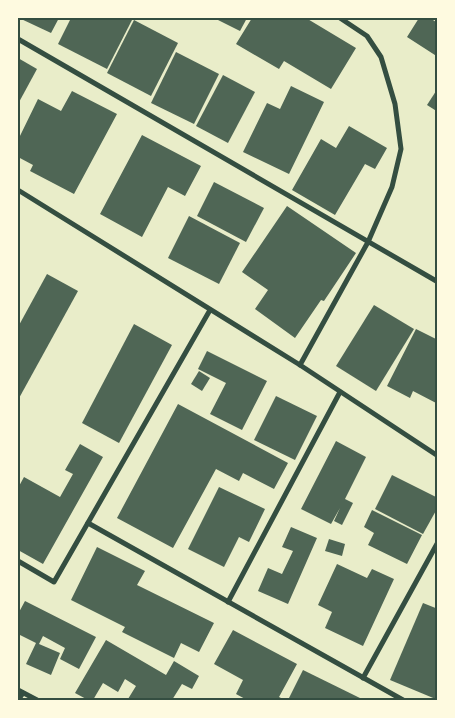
<svg xmlns="http://www.w3.org/2000/svg" width="455" height="718" viewBox="0 0 455 718" font-family="Mulish,sans-serif">
  <style>
    .building { fill: #4f6655 }
    .lines { fill: none; stroke-linecap: round; stroke-linejoin: round }
    .minor { stroke: #344e41; stroke-width: 5 }
    .neatline { fill: none; stroke: #344e41; stroke-width: 2 }
  </style>
  <rect width="100%" height="100%" fill="#e9edc9"/>
  <g class="building">
    <polygon points="19,18 59,18 51,33"/>
    <polygon points="71,18 133,18 107,69 58,44"/>
    <polygon points="214,18 247,18 240,31"/>
    <polygon points="252,18 306,18 356,48 331,89 284,61 279,69 236,44"/>
    <polygon points="419,18 430,18 436,22 438,20 438,57 407,37"/>
    <polygon points="134,20 178,43 151,96 107,73"/>
    <polygon points="176,52 219,74 194,124 151,103"/>
    <polygon points="18,58 37,69 18,104"/>
    <polygon points="223,75 255,92 228,143 196,126"/>
    <polygon points="291,86 324,102 289,174 243,152 267,103 280,109"/>
    <polygon points="438,88 438,112 427,105"/>
    <polygon points="72,91 117,114 74,194 30,171 33,165 18,157 18,140 38,99 61,111"/>
    <polygon points="349,126 387,148 375,169 365,164 335,215 292,190 321,139 336,148"/>
    <polygon points="142,135 201,166 185,196 168,187 142,237 100,214"/>
    <polygon points="214,182 264,208 246,242 197,216"/>
    <polygon points="287,206 356,253 324,301 321,300 295,338 255,309 268,290 242,272"/>
    <polygon points="189,216 240,243 219,284 168,258"/>
    <polygon points="47,274 78,291 18,400 18,327"/>
    <polygon points="374,305 414,329 376,391 336,366"/>
    <polygon points="134,324 172,345 119,443 82,423"/>
    <polygon points="416,329 438,340 438,404 413,391 410,398 387,386"/>
    <polygon points="207,351 267,381 242,430 210,414 226,383 198,369"/>
    <polygon points="199,371 210,378 202,391 191,384"/>
    <polygon points="276,396 317,416 295,460 254,440"/>
    <polygon points="178,404 288,463 274,489 243,473 239,481 216,469 173,548 117,518"/>
    <polygon points="336,441 366,457 345,499 353,503 342,525 334,521 340,508 331,524 301,509"/>
    <polygon points="80,444 103,457 43,564 18,550 18,488 24,477 60,497 73,474 65,470"/>
    <polygon points="392,475 438,498 438,507 423,534 375,509"/>
    <polygon points="219,487 265,509 249,542 239,537 224,567 188,549"/>
    <polygon points="372,510 422,535 407,564 368,545 374,533 364,527"/>
    <polygon points="291,527 317,538 288,604 258,591 268,568 282,574 293,551 282,547"/>
    <polygon points="329,539 345,544 342,556 325,551"/>
    <polygon points="97,547 145,571 137,585 214,623 199,652 181,643 174,658 122,632 125,627 71,600"/>
    <polygon points="337,564 367,578 372,569 394,579 363,646 325,628 332,612 318,605"/>
    <polygon points="25,601 96,637 79,669 60,659 65,648 43,636 39,644 60,653 51,675 26,664 36,643 18,634 18,614"/>
    <polygon points="423,603 438,609 438,700 390,680"/>
    <polygon points="233,630 297,664 279,697 285,700 247,700 236,694 243,680 214,664"/>
    <polygon points="106,640 166,675 174,661 199,676 192,689 182,684 172,700 131,700 128,699 136,686 125,679 118,692 103,683 93,700 88,700 75,693"/>
    <polygon points="303,670 364,700 288,700"/>
  </g>
  <g class="lines">
    <g class="minor">
      <polyline points="18,39 438,282"/>
      <polyline points="18,190 300,365 438,456"/>
      <polyline points="300,365 368,242 392,187 401,149 395,104 381,57 367,36 340,18"/>
      <polyline points="88,523 403,700"/>
      <polyline points="18,561 54,582 210,310"/>
      <polyline points="228,602 340,392"/>
      <polyline points="363,678 438,542"/>
      <polyline points="18,690 37,700"/>
      <polyline points="18,700 23,693"/>
    </g>
  </g>
  <rect width="455" height="718" fill="none" stroke="#fefae0" stroke-width="38"/>
  <rect x="19" y="19" width="417" height="680" class="neatline"/>
</svg>
